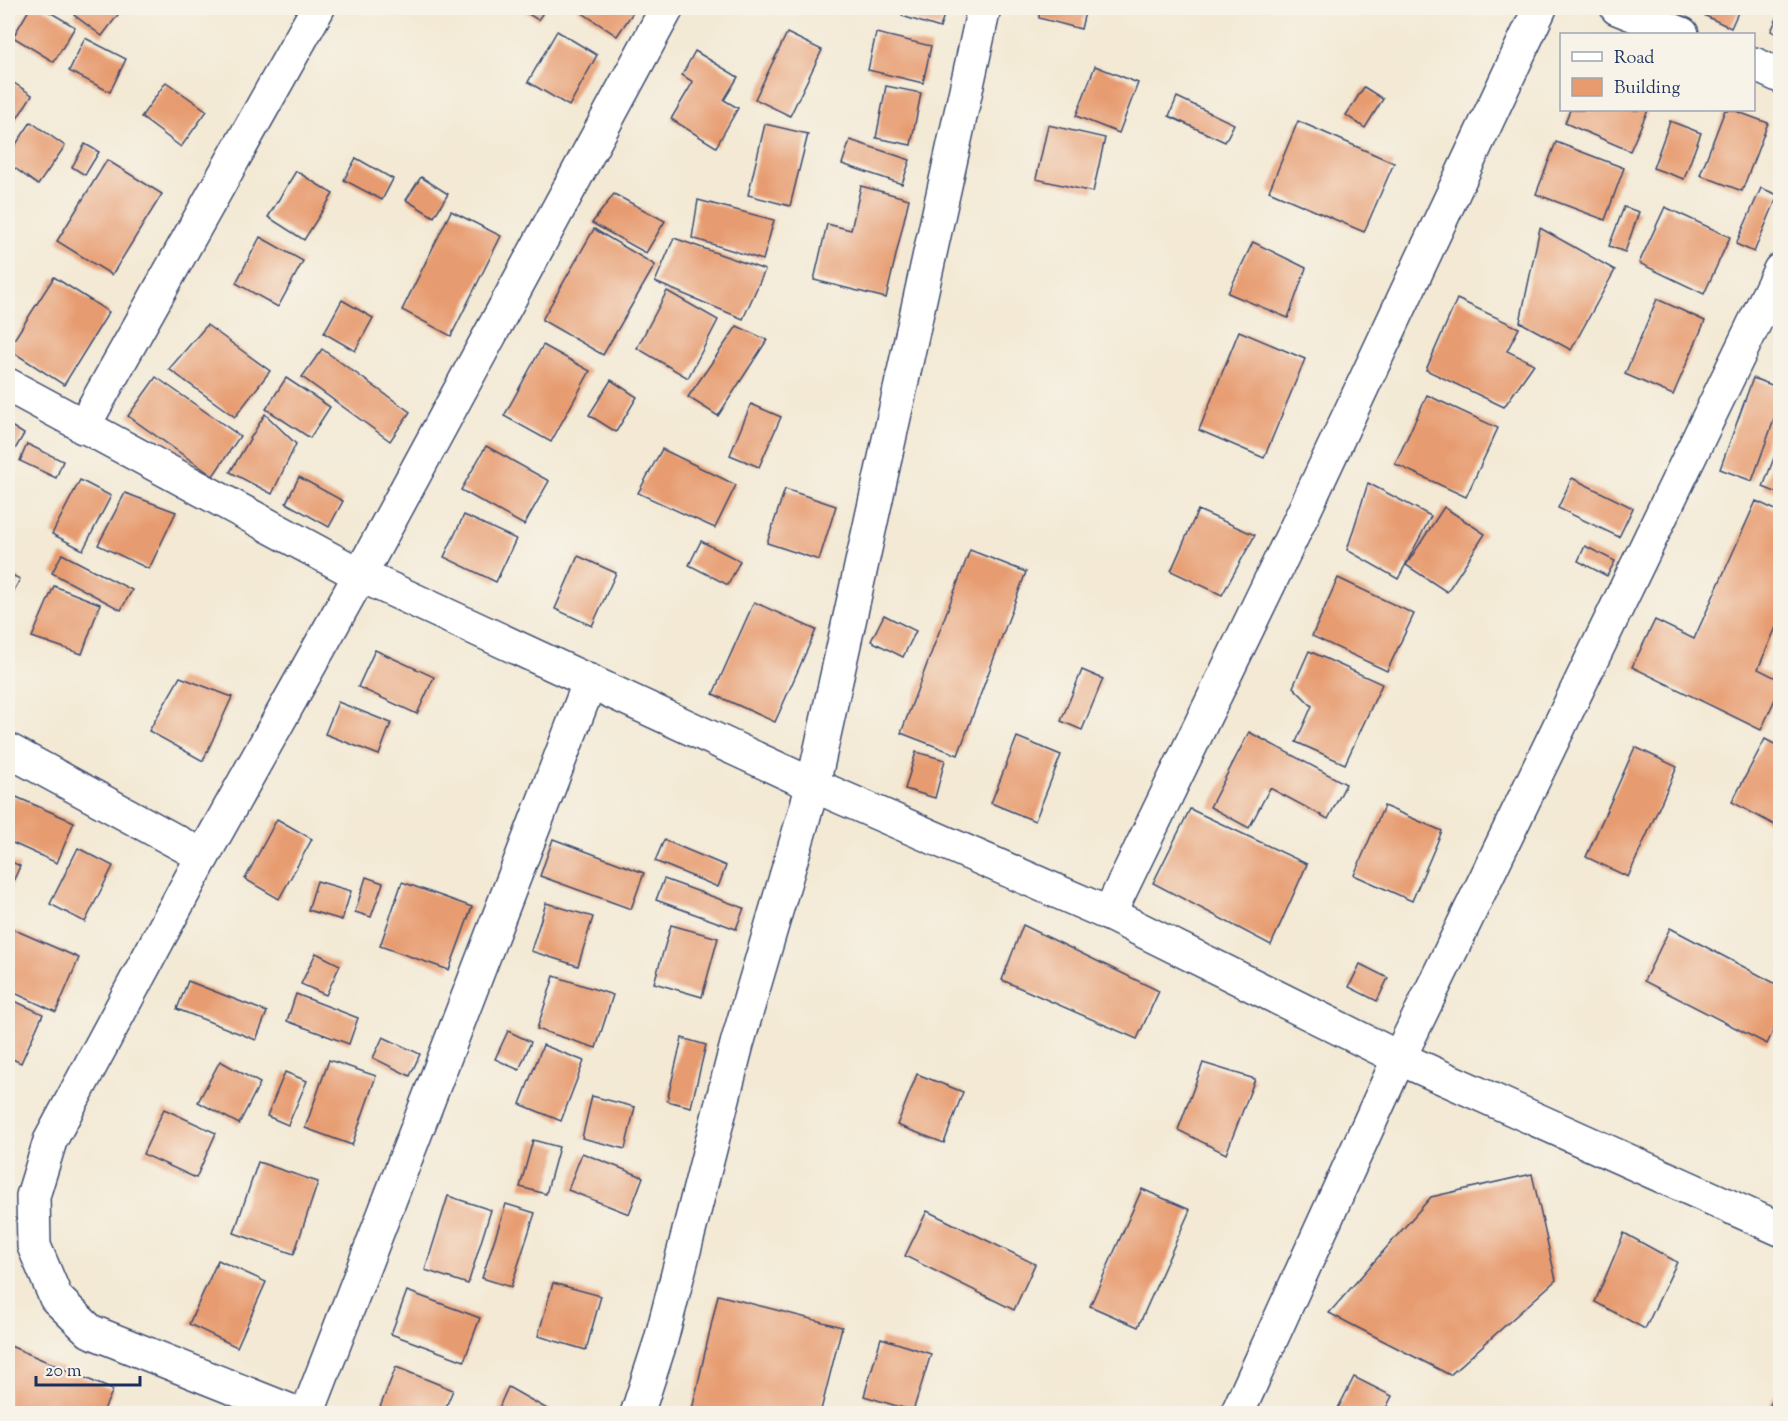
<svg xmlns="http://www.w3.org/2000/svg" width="1788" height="1421" viewBox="0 0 1788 1421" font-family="'Sorts Mill Goudy',serif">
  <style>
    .building { fill: #e79b6f }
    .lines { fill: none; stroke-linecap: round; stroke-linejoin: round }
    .street-casing { stroke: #3b4b70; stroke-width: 36 }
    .street { stroke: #fff; stroke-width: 33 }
  </style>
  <rect width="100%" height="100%" fill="#f7f3e8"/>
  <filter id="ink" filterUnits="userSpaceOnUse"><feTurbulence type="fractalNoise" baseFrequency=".0167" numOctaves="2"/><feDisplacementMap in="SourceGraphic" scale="12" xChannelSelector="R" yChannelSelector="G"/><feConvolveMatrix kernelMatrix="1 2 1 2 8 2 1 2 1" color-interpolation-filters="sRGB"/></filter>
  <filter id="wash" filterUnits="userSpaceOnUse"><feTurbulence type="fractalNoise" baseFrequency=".008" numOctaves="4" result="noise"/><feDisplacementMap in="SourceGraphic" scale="24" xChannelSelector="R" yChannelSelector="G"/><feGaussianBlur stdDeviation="1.35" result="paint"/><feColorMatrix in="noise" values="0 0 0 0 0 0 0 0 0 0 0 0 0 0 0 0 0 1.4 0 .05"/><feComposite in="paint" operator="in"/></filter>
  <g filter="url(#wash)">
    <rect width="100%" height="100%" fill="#f3e9d4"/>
    <g id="blocks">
      <g class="building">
        <polygon points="30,8 43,8 75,27 54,62 13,37"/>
        <polygon points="79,8 123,8 102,36 74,15"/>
        <polygon points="519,8 546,8 538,20"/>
        <polygon points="575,8 636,8 617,36"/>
        <polygon points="905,8 946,8 940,28 902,16"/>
        <polygon points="1039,8 1086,8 1081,29 1039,18"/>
        <polygon points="1689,8 1740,8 1731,28"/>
        <polygon points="1780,12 1780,36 1771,31"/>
        <polygon points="557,31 597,55 569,106 528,82"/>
        <polygon points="787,33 822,50 790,116 755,99"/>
        <polygon points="876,33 931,46 923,83 868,70"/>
        <polygon points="85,38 126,59 110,92 69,71"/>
        <polygon points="695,51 738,77 724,100 738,108 716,147 671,119 693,82 682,75"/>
        <polygon points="1095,66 1138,83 1119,133 1076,116"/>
        <polygon points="8,79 32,95 8,133"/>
        <polygon points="166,82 207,111 181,147 141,117"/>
        <polygon points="886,86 921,93 911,145 876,138"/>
        <polygon points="1364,87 1383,99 1365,128 1346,115"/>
        <polygon points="1177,97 1234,124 1225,142 1169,116"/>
        <polygon points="1570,110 1648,110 1630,151 1565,123"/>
        <polygon points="1725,110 1733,110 1768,123 1742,191 1700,175"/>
        <polygon points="1298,121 1394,163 1364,232 1269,191"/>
        <polygon points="1670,121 1701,133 1684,179 1653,168"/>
        <polygon points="31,122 65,146 38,185 8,163 8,156"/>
        <polygon points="765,124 808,134 790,206 748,195"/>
        <polygon points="1048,125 1105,138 1093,192 1036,179"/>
        <polygon points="850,140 910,160 902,184 842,164"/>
        <polygon points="1556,142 1624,168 1605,220 1536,194"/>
        <polygon points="85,144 99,152 85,175 72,167"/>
        <polygon points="356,158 393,179 382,200 344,180"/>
        <polygon points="107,160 162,194 112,275 57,241"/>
        <polygon points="296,171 333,194 304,240 268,217"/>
        <polygon points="421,177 448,194 434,217 406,200"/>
        <polygon points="861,186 909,199 886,298 814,280 827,224 851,230"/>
        <polygon points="1761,188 1778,195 1754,252 1736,244"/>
        <polygon points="614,194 665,221 646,253 592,223"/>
        <polygon points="698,200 774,220 763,260 692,238"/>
        <polygon points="1624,207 1639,212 1625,252 1609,246"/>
        <polygon points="1665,207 1730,237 1704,294 1639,263"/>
        <polygon points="451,211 501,236 451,336 402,310"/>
        <polygon points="1540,228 1615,270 1571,350 1520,322"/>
        <polygon points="594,229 655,265 603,355 542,320"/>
        <polygon points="260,237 303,261 278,307 236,283"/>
        <polygon points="674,238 765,270 743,319 655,282"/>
        <polygon points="1253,242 1306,268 1288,318 1228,293"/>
        <polygon points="54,277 109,312 64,385 8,349"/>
        <polygon points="667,291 718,320 688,378 637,348"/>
        <polygon points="1457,299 1519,328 1507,351 1534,364 1504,407 1426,370"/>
        <polygon points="1657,299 1705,321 1673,395 1625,374"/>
        <polygon points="342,300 373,318 355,351 324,333"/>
        <polygon points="207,325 270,371 235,417 169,369"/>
        <polygon points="737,326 767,340 718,416 688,397"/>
        <polygon points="1239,331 1305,359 1264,458 1199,430"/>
        <polygon points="543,345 590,371 551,442 504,416"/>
        <polygon points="322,349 410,412 390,441 302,377"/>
        <polygon points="156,377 240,436 213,476 128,416"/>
        <polygon points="286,378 330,407 310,438 266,409"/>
        <polygon points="1753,378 1780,388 1780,403 1752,481 1720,469"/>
        <polygon points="611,380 637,397 616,432 589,415"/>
        <polygon points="1427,395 1498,428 1466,497 1395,464"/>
        <polygon points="751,404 781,417 759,467 730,455"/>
        <polygon points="265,414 296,444 272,494 230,472"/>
        <polygon points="8,424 24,434 14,451 8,448"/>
        <polygon points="1780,442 1780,494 1763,487"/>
        <polygon points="27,444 63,461 56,478 20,461"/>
        <polygon points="486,446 549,481 524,525 461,490"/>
        <polygon points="662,449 736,485 715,528 638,493"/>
        <polygon points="299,477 343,501 329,527 286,503"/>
        <polygon points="1572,478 1633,508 1619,537 1558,508"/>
        <polygon points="80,480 111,496 83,550 52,534"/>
        <polygon points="1368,483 1431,516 1398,579 1347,550"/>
        <polygon points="785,489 836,506 819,560 767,543"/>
        <polygon points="125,493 176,512 149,569 98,545"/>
        <polygon points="1756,501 1780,512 1780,618 1758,669 1780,680 1780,688 1761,730 1632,667 1655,620 1694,639"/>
        <polygon points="1444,507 1485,534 1447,592 1406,565"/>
        <polygon points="1198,510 1255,535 1222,595 1171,571"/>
        <polygon points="464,515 516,539 496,582 444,557"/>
        <polygon points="701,541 740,561 728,585 689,565"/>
        <polygon points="1585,546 1615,561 1607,576 1578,561"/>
        <polygon points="970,550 1026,572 958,755 901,733"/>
        <polygon points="62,554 132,590 121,610 52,573"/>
        <polygon points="578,556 616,573 592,626 555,609"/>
        <polygon points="8,573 20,579 8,602"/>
        <polygon points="1338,578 1414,614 1387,671 1312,636"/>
        <polygon points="54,586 100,604 82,654 32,637"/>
        <polygon points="754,602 816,630 775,722 713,694"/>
        <polygon points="884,615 916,631 903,657 871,641"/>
        <polygon points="375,650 434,677 417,714 358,687"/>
        <polygon points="1309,651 1382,684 1345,764 1296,742 1312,706 1293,687"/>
        <polygon points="1082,670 1103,679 1082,730 1061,721"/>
        <polygon points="180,677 232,697 203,761 149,731"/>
        <polygon points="338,702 391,723 379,755 325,734"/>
        <polygon points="1249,732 1346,784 1328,819 1270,788 1249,828 1210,807"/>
        <polygon points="1017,737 1061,755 1035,821 991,803"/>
        <polygon points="1765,739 1780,747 1780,828 1732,802"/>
        <polygon points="1635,747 1677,767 1628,877 1586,857"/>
        <polygon points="916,752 945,760 935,798 905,789"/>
        <polygon points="14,796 74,822 57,863 8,841 8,814"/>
        <polygon points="1384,806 1442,831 1412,901 1354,875"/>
        <polygon points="1190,809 1307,864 1271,945 1153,883"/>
        <polygon points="277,819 312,839 279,899 245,879"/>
        <polygon points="553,839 644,873 631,909 540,876"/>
        <polygon points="664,840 726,866 718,887 655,861"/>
        <polygon points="78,848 113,866 85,922 50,904"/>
        <polygon points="8,860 20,866 8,893"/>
        <polygon points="366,877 383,883 371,917 355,912"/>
        <polygon points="664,879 744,908 736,929 656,900"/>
        <polygon points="317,881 351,891 342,920 308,910"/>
        <polygon points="402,882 472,907 449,970 380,946"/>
        <polygon points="546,903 593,917 578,966 531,951"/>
        <polygon points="671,925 718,938 702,997 654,983"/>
        <polygon points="1023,925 1159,991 1137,1039 1002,980"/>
        <polygon points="8,927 79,958 56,1012 8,990"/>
        <polygon points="1670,928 1780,986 1780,1017 1767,1044 1644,981"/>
        <polygon points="316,953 340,965 326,995 301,984"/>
        <polygon points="1360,964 1388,978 1377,1001 1349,987"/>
        <polygon points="554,976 613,995 596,1048 537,1029"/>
        <polygon points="188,981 267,1012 256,1040 177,1009"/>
        <polygon points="296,994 358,1018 349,1044 287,1021"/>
        <polygon points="8,998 43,1014 21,1063 8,1057"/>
        <polygon points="508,1031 531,1042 519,1070 495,1059"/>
        <polygon points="383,1037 420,1054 410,1076 373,1058"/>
        <polygon points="682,1038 706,1045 691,1107 667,1101"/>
        <polygon points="543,1045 584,1061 561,1121 520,1104"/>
        <polygon points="329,1060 376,1076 352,1145 305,1128"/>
        <polygon points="220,1061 260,1083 239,1124 198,1102"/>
        <polygon points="1203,1063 1255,1079 1226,1154 1178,1130"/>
        <polygon points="285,1072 307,1081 288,1125 267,1116"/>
        <polygon points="917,1074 963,1092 944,1143 897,1125"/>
        <polygon points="592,1096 635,1107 625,1149 582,1138"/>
        <polygon points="164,1109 216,1133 196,1178 143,1154"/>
        <polygon points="533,1140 559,1147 546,1194 520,1187"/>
        <polygon points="582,1153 643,1177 629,1214 568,1190"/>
        <polygon points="258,1162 318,1182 294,1254 234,1233"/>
        <polygon points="1532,1174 1556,1280 1450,1375 1329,1313 1431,1197"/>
        <polygon points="1142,1189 1190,1210 1138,1327 1090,1306"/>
        <polygon points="448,1196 491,1210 468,1284 425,1270"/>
        <polygon points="506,1204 535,1213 511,1287 482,1278"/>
        <polygon points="927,1211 1035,1264 1014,1310 905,1256"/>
        <polygon points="1624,1233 1677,1262 1645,1329 1595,1302"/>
        <polygon points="218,1260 266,1282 237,1347 189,1324"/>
        <polygon points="553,1283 601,1296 586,1350 538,1336"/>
        <polygon points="407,1291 480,1318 464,1361 391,1334"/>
        <polygon points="718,1295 842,1327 820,1414 691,1414"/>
        <polygon points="881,1338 931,1354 913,1411 864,1396"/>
        <polygon points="8,1345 113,1390 102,1414 8,1414"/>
        <polygon points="396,1367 453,1390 443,1414 397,1414 380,1407"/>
        <polygon points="1354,1377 1392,1396 1383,1414 1335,1414"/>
        <polygon points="1780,1383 1780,1414 1766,1414"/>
        <polygon points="508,1387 556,1414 496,1414"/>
      </g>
    </g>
  </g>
  <g filter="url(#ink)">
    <use href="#blocks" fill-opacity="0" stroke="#3b4b70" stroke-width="1.5"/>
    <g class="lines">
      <g class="street-casing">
        <g id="street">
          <polyline points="1617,8 1682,34"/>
          <polyline points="1754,64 1780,76"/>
          <polyline points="8,385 360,575 813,785 1109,914 1399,1058 1780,1229"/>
          <polyline points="83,427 318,8"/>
          <polyline points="8,750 203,856"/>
          <polyline points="1109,914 1298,524 1540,8"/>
          <polyline points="298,1414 90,1331 56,1298 34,1246 33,1196 50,1141 203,856 360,575 667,8"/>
          <polyline points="307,1414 590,681"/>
          <polyline points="637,1414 661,1340 737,1044 813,785 984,8"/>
          <polyline points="1237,1414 1399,1058 1780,270"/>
        </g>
      </g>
      <use href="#street" class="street"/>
    </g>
  </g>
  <rect width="1788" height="1421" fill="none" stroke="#f7f3e8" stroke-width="30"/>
  <rect x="1560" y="33" width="195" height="78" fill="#f7f3e8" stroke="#9fa5b1" stroke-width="1.5"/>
  <rect x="1572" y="52" width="30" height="9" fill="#ffffff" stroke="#9fa5b1" stroke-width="1.5"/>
  <text x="1614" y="63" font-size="18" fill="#1b2f5e">Road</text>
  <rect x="1572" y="78" width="30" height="18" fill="#e79b6f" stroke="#9fa5b1" stroke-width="1.5"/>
  <text x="1614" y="93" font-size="18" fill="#1b2f5e">Building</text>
  <path d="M36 1376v9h104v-9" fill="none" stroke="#1b2f5e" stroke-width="3"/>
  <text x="45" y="1376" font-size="18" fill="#1b2f5e" stroke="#f7f3e8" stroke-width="4.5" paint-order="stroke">20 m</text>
</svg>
